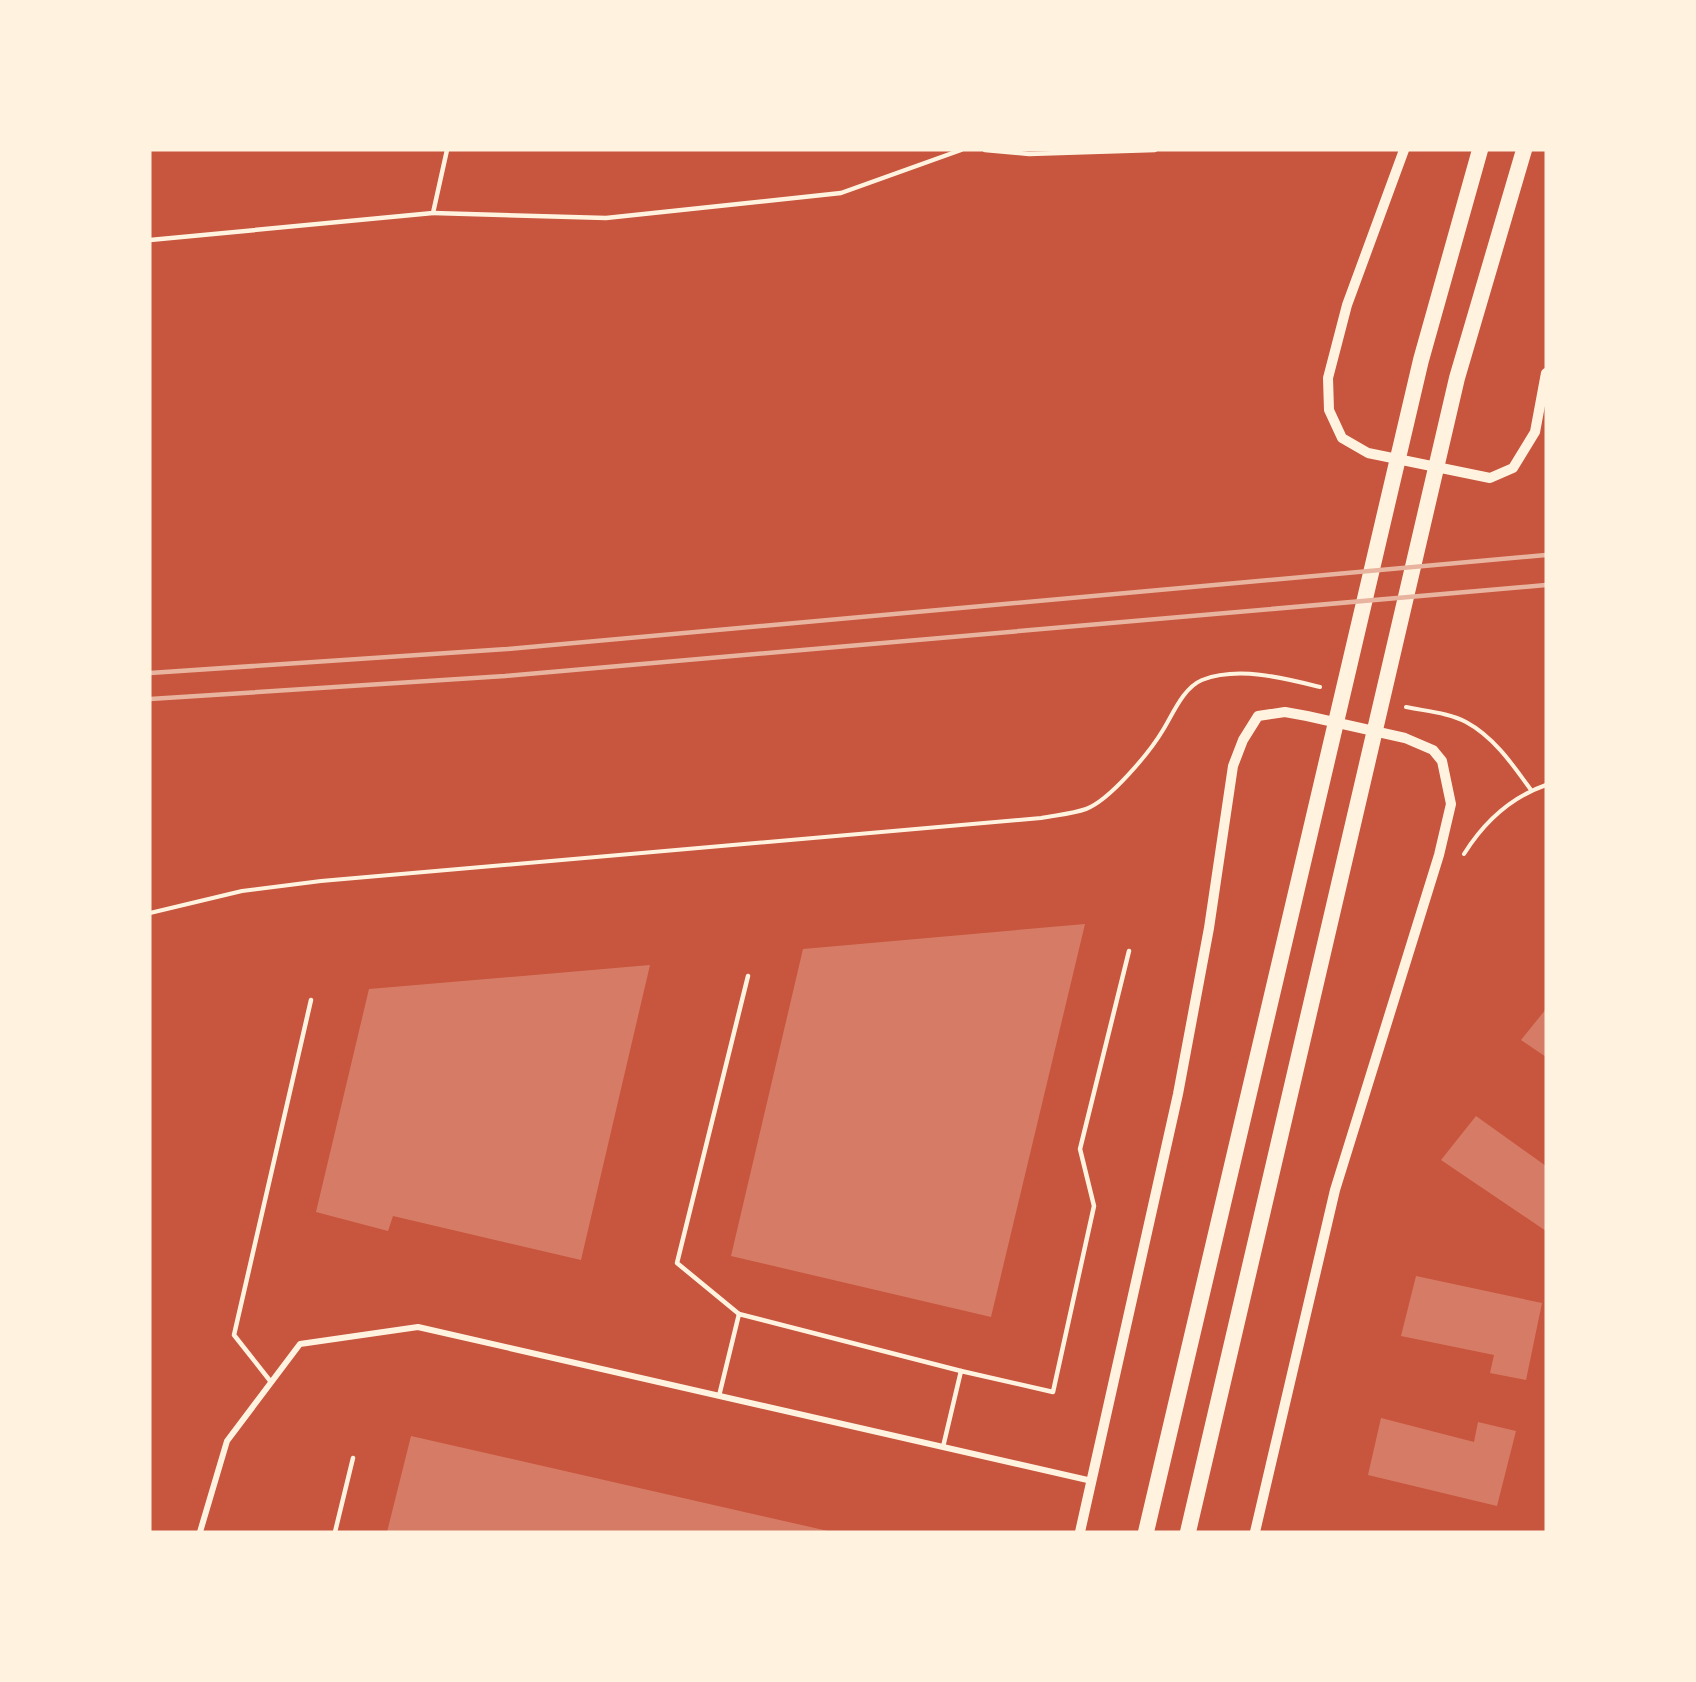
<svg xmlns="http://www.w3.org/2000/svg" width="1696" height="1682" viewBox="0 0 1696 1682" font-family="Figtree,sans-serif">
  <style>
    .building { fill: #d67c66 }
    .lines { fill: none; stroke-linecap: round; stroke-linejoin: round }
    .path { stroke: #fff3e0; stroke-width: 4 }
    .service { stroke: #fff3e0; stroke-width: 4.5 }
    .minor { stroke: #fff3e0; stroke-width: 6 }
    .tertiary { stroke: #fff3e0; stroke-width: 10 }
    .trunk { stroke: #fff3e0; stroke-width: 16 }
    .rail { stroke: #e9b49f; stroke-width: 4.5 }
  </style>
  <rect width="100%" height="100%" fill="#c8553d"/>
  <g class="building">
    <polygon points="1085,924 991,1317 731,1256 803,949"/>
    <polygon points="650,965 581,1260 393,1216 388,1231 316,1212 369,989"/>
    <polygon points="1546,1009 1546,1057 1521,1040"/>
    <polygon points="1476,1116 1546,1166 1546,1231 1441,1160"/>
    <polygon points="1416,1276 1542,1303 1526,1380 1490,1373 1494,1355 1401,1336"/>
    <polygon points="1381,1418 1474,1442 1478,1422 1516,1431 1497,1506 1368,1475"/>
    <polygon points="411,1436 828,1531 828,1532 387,1532"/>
  </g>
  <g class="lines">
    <g class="path">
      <path d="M1406,707c19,4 44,6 60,15 28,15 47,43 65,68"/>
      <path d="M1464,854c20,-32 45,-56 82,-69"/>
      <path d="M150,913l92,-22 79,-10 720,-63c15,-3 31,-4 45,-9 24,-9 64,-57 77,-79 10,-16 20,-42 39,-50 36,-14 82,-2 118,7"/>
    </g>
    <g class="service">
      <polyline points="985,150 1029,154 1155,150"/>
      <polyline points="433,213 606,218 841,193 961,150"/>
      <polyline points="150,240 433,213 447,150"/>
      <polyline points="739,1314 677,1263 748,976"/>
      <polyline points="961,1371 1053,1392 1094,1206 1080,1149 1129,951"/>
      <polyline points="271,1382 234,1335 311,1000"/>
      <polyline points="719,1396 739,1314 961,1371 943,1447"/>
      <polyline points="335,1532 353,1458"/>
    </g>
    <polyline class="minor" points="200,1532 227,1441 300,1344 418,1327 1092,1481"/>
    <g class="tertiary">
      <polyline points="1404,150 1347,305 1328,378 1329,410 1342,438 1368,453 1490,478 1513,468 1535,432 1546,373"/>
      <polyline points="1080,1532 1178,1094 1209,928 1233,766 1243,740 1258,716 1285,712 1307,716 1405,738 1433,750 1442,761 1451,804 1439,855 1335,1190 1255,1532"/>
    </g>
    <g class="trunk">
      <polyline points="1146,1532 1421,360 1480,150"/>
      <polyline points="1188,1532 1457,378 1524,150"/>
    </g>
    <g class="rail">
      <polyline points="150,673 507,649 1546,555"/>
      <polyline points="150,699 505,676 1546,585"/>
    </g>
  </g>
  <rect width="1696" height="1682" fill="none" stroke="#fff3e0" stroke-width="303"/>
</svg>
